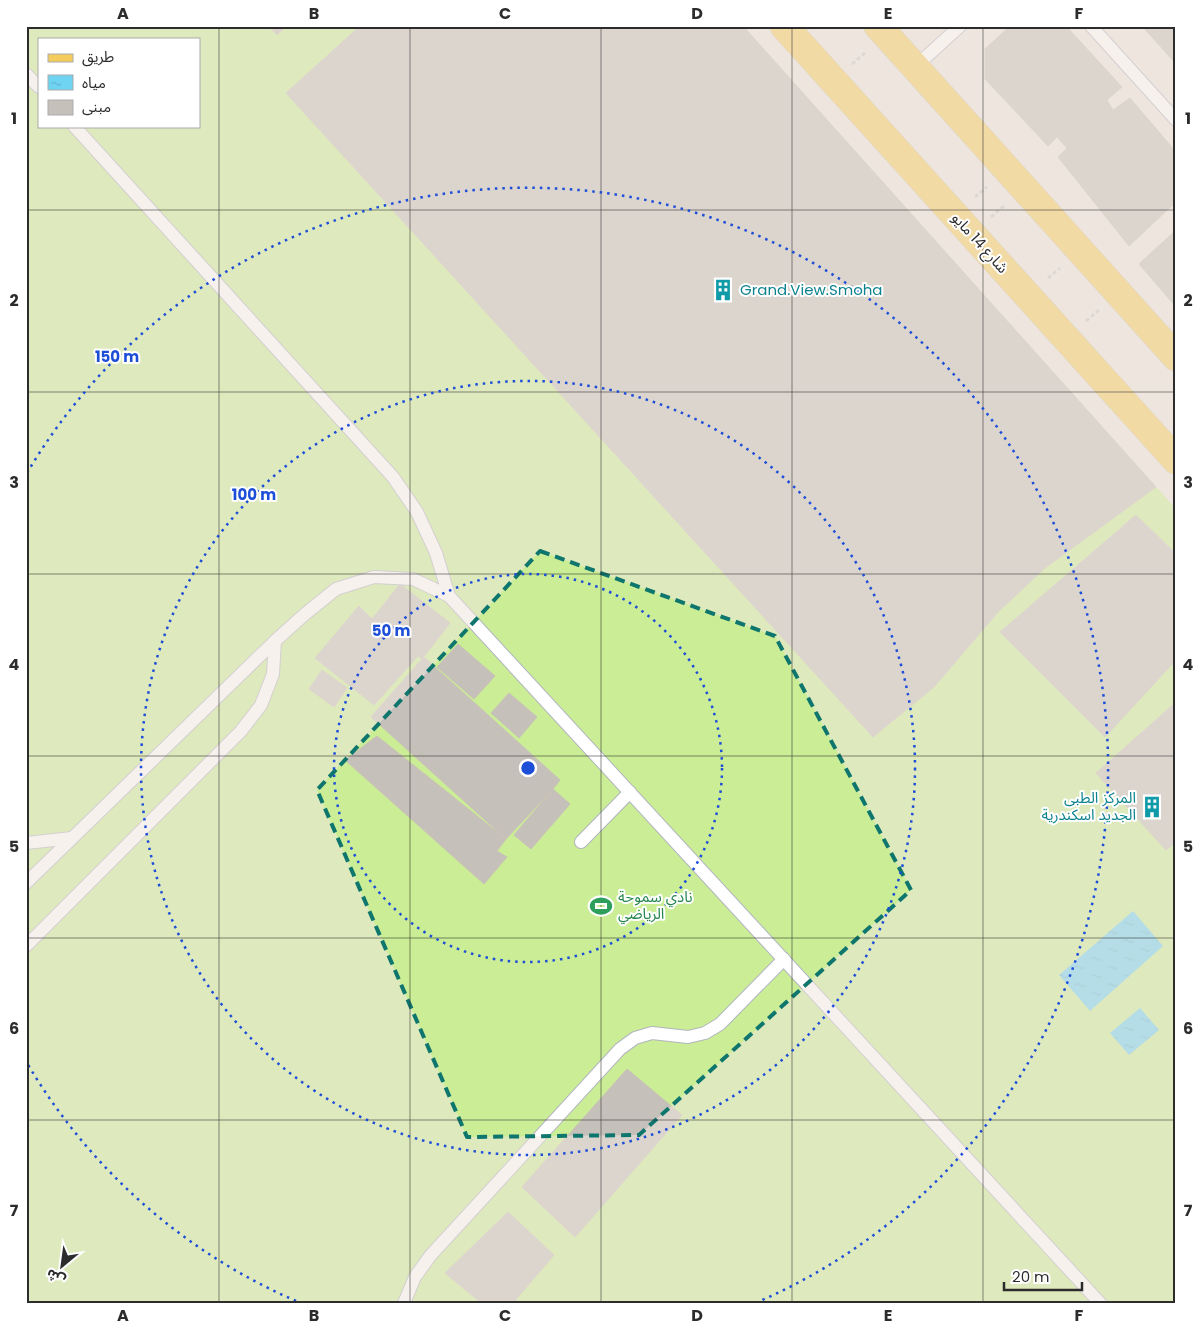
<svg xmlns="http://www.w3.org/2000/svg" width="1202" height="1329" viewBox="0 0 1202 1329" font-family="Poppins,'Noto Sans Arabic',sans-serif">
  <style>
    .pitch { fill: #caed95; fill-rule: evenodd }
    .water { fill: url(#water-ripples) }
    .building { fill: #c6c0ba; stroke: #c9c2b7 }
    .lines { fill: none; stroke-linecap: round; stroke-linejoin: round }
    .service-casing { stroke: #b2b5c0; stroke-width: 14 }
    .primary-casing { stroke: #c8c8c8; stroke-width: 29 }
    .path { stroke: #c8c8c8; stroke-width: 3; stroke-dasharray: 4 2.5; stroke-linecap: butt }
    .service { stroke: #fff; stroke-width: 12 }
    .primary { stroke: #f4cc5d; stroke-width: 28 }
    .marked { fill: none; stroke: #0f766e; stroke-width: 4; stroke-dasharray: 10 6; stroke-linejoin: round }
    .grid { fill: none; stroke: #2c2c2c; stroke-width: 1; stroke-opacity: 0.55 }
    .ring { fill: none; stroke: #1d4ed8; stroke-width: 2.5; stroke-dasharray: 2.5 5 }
    .labels { text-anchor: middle; stroke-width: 4; stroke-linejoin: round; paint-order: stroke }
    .street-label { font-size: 15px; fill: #2c2c2c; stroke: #fff }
    .culture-label { font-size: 15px; fill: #0d838f; stroke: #fff; text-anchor: start }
    .leisure-label { font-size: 15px; fill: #27864d; stroke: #fff; text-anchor: start }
    .centre { fill: #1d4ed8; stroke: #fff; stroke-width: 2.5 }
    .ring-label { font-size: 15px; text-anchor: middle; font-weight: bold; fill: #1d4ed8; stroke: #fff; stroke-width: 4; stroke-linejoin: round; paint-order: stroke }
    .neatline { fill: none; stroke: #2c2c2c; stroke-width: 2 }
    .grid-label { font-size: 16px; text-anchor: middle; font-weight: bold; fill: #2c2c2c }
  </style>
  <defs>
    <pattern id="water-ripples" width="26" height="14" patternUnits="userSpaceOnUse" patternTransform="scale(1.25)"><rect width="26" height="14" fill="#6fd3f2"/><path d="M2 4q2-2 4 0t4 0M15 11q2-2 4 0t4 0" fill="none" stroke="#60b5d0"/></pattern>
  </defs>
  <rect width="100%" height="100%" fill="#eee6de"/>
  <path class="pitch" d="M26,26h717l433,483v794h-1150zM39,39h160v87h-160z"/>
  <g class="water">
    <polygon points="1133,911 1163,946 1090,1011 1059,975"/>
    <polygon points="1140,1008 1159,1030 1129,1055 1110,1033"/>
  </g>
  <g class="building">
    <polygon points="269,26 286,26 277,35"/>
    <polygon points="360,26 743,26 1156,487 1045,568 998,612 934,687 873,737 286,93"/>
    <polygon points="1010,26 1066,26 1122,87 1107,100 1113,110 1130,98 1176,152 1176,202 1129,246 1058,157 1067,148 1057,137 1048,146 985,79 985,49"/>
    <polygon points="1142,26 1176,26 1176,64 1168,55"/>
    <polygon points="1176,230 1176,307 1139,264"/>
    <polygon points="1136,515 1176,554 1176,660 1105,737 1000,632"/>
    <polygon points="400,584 450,623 422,659 372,619"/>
    <polygon points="359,606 372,619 418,656 374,705 315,658"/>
    <polygon points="458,644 495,676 474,699 437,667"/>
    <polygon points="425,658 560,780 553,789 506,839 371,717 422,659"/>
    <polygon points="322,670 347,688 334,707 309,689"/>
    <polygon points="509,693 537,717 519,738 491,713"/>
    <polygon points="1176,702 1176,842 1166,850 1096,773"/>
    <polygon points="377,736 506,839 497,851 507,857 484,884 345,760"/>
    <polygon points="553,789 570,804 531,849 514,835"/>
    <polygon points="627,1069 682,1115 575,1237 522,1187"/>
    <polygon points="508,1212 554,1255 513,1303 481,1303 445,1273"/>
  </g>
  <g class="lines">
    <g class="service-casing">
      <g id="service">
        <polyline points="1091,26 1176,120"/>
        <polyline points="915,67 960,26"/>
        <polyline points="26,74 39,87"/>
        <polyline points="74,126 393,477 417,512 436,553 449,596 1100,1303"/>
        <polyline points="581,842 630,792"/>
        <polyline points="26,843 72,838"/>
        <polyline points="26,883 275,641 305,614 336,589 374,577 413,579 449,596"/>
        <polyline points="26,946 241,731 261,705 273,674 275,641"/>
        <polyline points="404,1303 415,1277 430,1256 620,1049 635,1038 652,1033 688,1037 705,1033 720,1024 784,959"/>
      </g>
    </g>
    <g class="primary-casing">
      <g id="primary">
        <polyline points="784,26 1176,460"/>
        <polyline points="878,26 1176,357"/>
      </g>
    </g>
    <g class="path">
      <polyline points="852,64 866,52"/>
      <polyline points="975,197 987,187"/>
      <polyline points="991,217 1005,205"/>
      <polyline points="1048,278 1060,268"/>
      <polyline points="1086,321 1099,310"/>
    </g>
    <use href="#service" class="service"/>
    <use href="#primary" class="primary"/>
  </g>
  <path d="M0 0H1202V1329H0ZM540,551l235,85 136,254 -272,245 -172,2 -150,-347z" fill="#eee6de" fill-opacity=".55" fill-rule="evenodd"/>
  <path class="marked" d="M540,551l235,85 136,254 -272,245 -172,2 -150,-347z"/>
  <path class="grid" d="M219,26v1277M410,26v1277M601,26v1277M792,26v1277M983,26v1277M26,210h1150M26,392h1150M26,574h1150M26,756h1150M26,938h1150M26,1120h1150"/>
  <g class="ring">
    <circle cx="528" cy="768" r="194"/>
    <circle cx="528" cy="768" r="387"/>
    <path d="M296 1301A581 581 0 0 1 27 1063M27 473A581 581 0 1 1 760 1301"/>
  </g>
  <defs>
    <g id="building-bare" transform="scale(1.725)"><path d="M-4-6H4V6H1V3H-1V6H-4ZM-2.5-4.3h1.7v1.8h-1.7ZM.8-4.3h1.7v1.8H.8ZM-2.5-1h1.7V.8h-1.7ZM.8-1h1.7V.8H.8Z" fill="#0f9aa8" stroke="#fff" stroke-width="2.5" paint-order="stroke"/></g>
    <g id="stadium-bare" transform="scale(1.725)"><path d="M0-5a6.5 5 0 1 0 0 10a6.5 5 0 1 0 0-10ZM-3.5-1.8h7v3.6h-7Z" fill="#2e9e5b" stroke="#fff" stroke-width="2.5" paint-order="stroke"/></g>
  </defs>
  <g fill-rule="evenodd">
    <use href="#building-bare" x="723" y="290"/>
    <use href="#building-bare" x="1152" y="807"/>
    <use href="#stadium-bare" x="601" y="906"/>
  </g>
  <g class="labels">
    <g class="street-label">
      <text transform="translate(980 243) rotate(48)" y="5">شارع 14 مايو</text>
    </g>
    <g class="culture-label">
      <text x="740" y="295">Grand.View.Smoha</text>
      <text x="1136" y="803" text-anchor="end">المركز الطبى<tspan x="1136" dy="17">الجديد اسكندرية</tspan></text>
    </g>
    <g class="leisure-label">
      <text x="618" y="902">نادي سموحة<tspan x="618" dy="17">الرياضي</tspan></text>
    </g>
  </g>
  <circle cx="528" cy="768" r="8" class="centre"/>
  <g class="ring-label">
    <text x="117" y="362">150 m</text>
    <text x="254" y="500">100 m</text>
    <text x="391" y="636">50 m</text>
  </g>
  <rect width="1202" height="1329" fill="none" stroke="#ffffff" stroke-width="55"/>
  <rect x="38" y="38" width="162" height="90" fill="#ffffff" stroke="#ababab"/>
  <rect x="48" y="54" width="25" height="8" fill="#f4cc5d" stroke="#ababab"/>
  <text x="82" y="62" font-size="15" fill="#2c2c2c">طريق</text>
  <rect x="48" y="75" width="25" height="15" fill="url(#water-ripples)" stroke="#ababab"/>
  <text x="82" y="88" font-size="15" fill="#2c2c2c">مياه</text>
  <rect x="48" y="100" width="25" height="15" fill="#c6c0ba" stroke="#ababab"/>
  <text x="82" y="112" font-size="15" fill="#2c2c2c">مبنى</text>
  <g transform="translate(62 1266) rotate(209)" stroke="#ffffff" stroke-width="4" paint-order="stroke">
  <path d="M0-4L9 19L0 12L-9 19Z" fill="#2c2c2c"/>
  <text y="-8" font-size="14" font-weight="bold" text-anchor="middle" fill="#2c2c2c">ش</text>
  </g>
  <path d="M1004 1282v8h78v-8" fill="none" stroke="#2c2c2c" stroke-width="2.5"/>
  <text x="1012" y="1282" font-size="15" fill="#2c2c2c" stroke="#ffffff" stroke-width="4" paint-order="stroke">20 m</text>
  <rect x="28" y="28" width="1146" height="1274" class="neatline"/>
  <g class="grid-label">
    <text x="123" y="19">A</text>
    <text x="314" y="19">B</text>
    <text x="505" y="19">C</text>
    <text x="697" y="19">D</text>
    <text x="888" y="19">E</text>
    <text x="1079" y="19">F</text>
    <text x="14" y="124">1</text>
    <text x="1188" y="124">1</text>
    <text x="14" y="306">2</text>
    <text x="1188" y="306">2</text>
    <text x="14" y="488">3</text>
    <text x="1188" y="488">3</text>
    <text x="14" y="670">4</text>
    <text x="1188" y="670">4</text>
    <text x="14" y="852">5</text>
    <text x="1188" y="852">5</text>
    <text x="14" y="1034">6</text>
    <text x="1188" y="1034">6</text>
    <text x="14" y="1216">7</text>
    <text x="1188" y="1216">7</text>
    <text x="123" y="1321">A</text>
    <text x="314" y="1321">B</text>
    <text x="505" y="1321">C</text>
    <text x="697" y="1321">D</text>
    <text x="888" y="1321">E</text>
    <text x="1079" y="1321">F</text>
  </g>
</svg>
